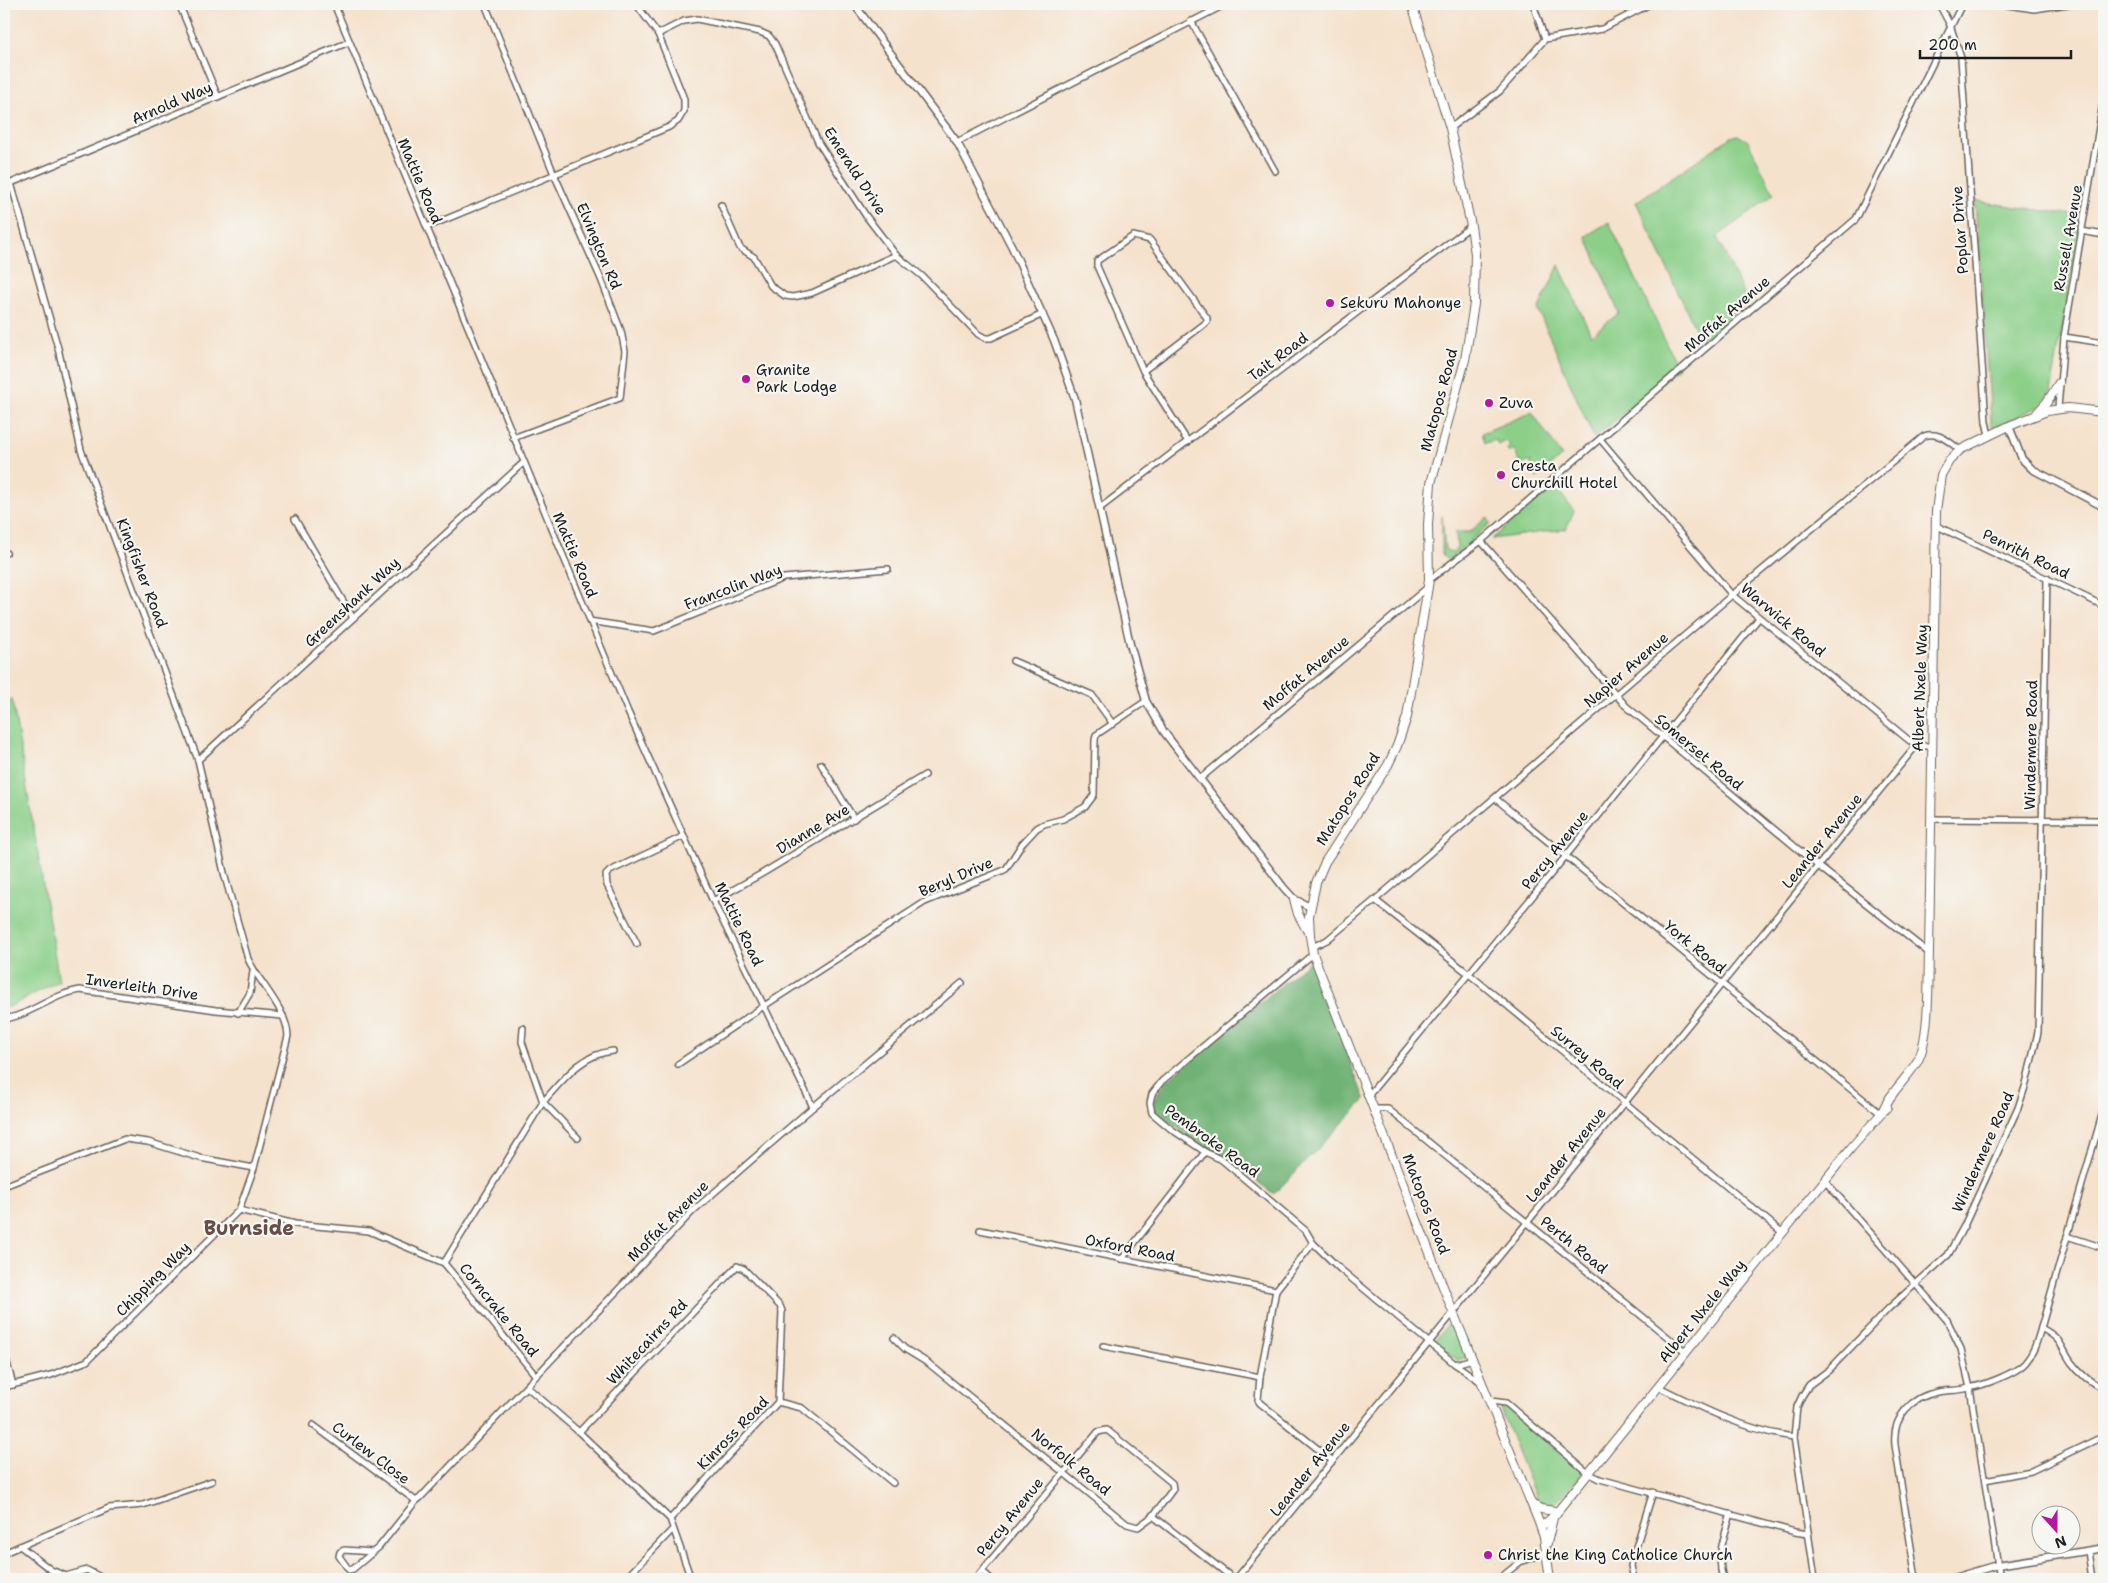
<svg xmlns="http://www.w3.org/2000/svg" width="2108" height="1583" viewBox="0 0 2108 1583" font-family="'Shantell Sans',sans-serif">
  <style>
    .green { fill: #8bcf89; stroke: #547652 }
    .forest { fill: #70b275; stroke: #466748 }
    .lines { fill: none; stroke-linecap: round; stroke-linejoin: round }
    .minor-casing { stroke: #68615a; stroke-width: 8 }
    .tertiary-casing { stroke: #68615a; stroke-width: 9 }
    .secondary-casing { stroke: #68615a; stroke-width: 10 }
    .minor { stroke: #fff; stroke-width: 5 }
    .tertiary { stroke: #fff; stroke-width: 6 }
    .secondary { stroke: #fff; stroke-width: 8 }
    .poi-dot { fill: #b5179e; stroke: #f6f6f2; stroke-width: 2 }
    .labels { text-anchor: middle; stroke-width: 4.5; stroke-linejoin: round; paint-order: stroke }
    .street-label { font-size: 15px; fill: #1c1c1c; stroke: #f6f6f2 }
    .poi-label { font-size: 15px; fill: #1c1c1c; stroke: #f6f6f2; text-anchor: start }
    .district-label { font-size: 20px; font-weight: bold; fill: #684e47; stroke: #f6f6f2 }
  </style>
  <rect width="100%" height="100%" fill="#f6f6f2"/>
  <filter id="ink" filterUnits="userSpaceOnUse"><feTurbulence type="fractalNoise" baseFrequency=".02" numOctaves="2"/><feDisplacementMap in="SourceGraphic" scale="10" xChannelSelector="R" yChannelSelector="G"/><feConvolveMatrix kernelMatrix="1 2 1 2 8 2 1 2 1" color-interpolation-filters="sRGB"/></filter>
  <filter id="wash" filterUnits="userSpaceOnUse"><feTurbulence type="fractalNoise" baseFrequency=".0096" numOctaves="4" result="noise"/><feDisplacementMap in="SourceGraphic" scale="20" xChannelSelector="R" yChannelSelector="G"/><feGaussianBlur stdDeviation="1.12" result="paint"/><feColorMatrix in="noise" values="0 0 0 0 0 0 0 0 0 0 0 0 0 0 0 0 0 1.4 0 .05"/><feComposite in="paint" operator="in"/></filter>
  <g filter="url(#wash)">
    <rect width="100%" height="100%" fill="#f5e2cc"/>
    <g class="green">
      <polygon points="1738,135 1748,141 1774,194 1717,237 1747,301 1702,343 1636,202 1731,137"/>
      <polygon points="1975,201 2081,216 2051,392 2040,406 1995,427 1991,425 1991,420"/>
      <polygon points="1609,222 1678,368 1594,438 1538,310 1559,265 1591,335 1619,313 1586,236"/>
      <polygon points="1532,412 1562,456 1537,478 1530,461 1521,465 1514,450 1509,453 1507,448 1510,446 1507,441 1498,445 1496,440 1485,443 1482,433"/>
      <polygon points="1554,485 1574,511 1566,529 1492,539"/>
      <polygon points="1442,516 1445,549 1452,553 1457,548 1456,532 1470,532 1487,517 1490,522 1490,524 1451,558 1446,559 1442,555"/>
      <polygon points="12,698 59,981 9,1007 4,1007 4,707"/>
      <polygon points="1448,1324 1455,1324 1467,1357 1457,1360 1434,1341"/>
      <polygon points="1499,1406 1505,1406 1581,1470 1580,1476 1551,1508 1539,1506"/>
    </g>
    <polygon class="forest" points="1310,961 1365,1100 1274,1194 1221,1155 1204,1148 1160,1116 1154,1110 1154,1099 1165,1082"/>
  </g>
  <g filter="url(#ink)">
    <g class="lines">
      <g class="minor-casing">
        <g id="minor">
          <polyline points="179,4 218,97"/>
          <polyline points="334,4 628,712 713,901 813,1107"/>
          <polyline points="485,4 554,174 601,279 621,331 625,351 620,398 513,438"/>
          <polyline points="1533,4 1545,39"/>
          <polyline points="1939,4 1950,25 1961,58 1986,422 1989,435"/>
          <polyline points="2002,4 2034,9 2068,4"/>
          <polyline points="2104,6 2104,14"/>
          <polyline points="1191,21 1275,171"/>
          <polyline points="658,34 684,21 697,19 760,32 769,36 775,44 818,142 866,216 896,255 922,276 978,334 985,338 991,338 1043,314"/>
          <polyline points="1450,128 1500,91 1545,39 1602,29 1650,4"/>
          <polyline points="957,142 1226,4"/>
          <polyline points="4,186 349,42"/>
          <polyline points="721,205 740,248 754,257 771,286 785,296 793,297 812,293 896,255"/>
          <polyline points="427,227 669,127 678,121 684,111 684,99 658,34 636,4"/>
          <polyline points="2081,231 2104,235"/>
          <polyline points="2064,337 2104,343"/>
          <polyline points="1143,371 1207,322 1207,318 1150,240 1133,236 1097,261 1097,266 1143,371 1188,442"/>
          <polyline points="2058,408 2064,337 2104,97"/>
          <polyline points="1600,439 1732,595 1916,746 1932,746"/>
          <polyline points="1100,508 1471,226"/>
          <polyline points="295,519 353,618"/>
          <polyline points="1937,526 2104,606"/>
          <polyline points="1481,541 1626,706 1817,865 1929,953"/>
          <polyline points="4,554 6,553"/>
          <polyline points="1429,580 1481,541 1856,219 1962,4"/>
          <polyline points="589,621 654,631 784,578 888,569"/>
          <polyline points="1013,661 1092,695 1113,724"/>
          <polyline points="198,760 523,463"/>
          <polyline points="821,764 854,819"/>
          <polyline points="1201,778 1428,587"/>
          <polyline points="1496,799 1880,1113"/>
          <polyline points="1931,819 2104,820"/>
          <polyline points="1375,900 1469,974 1783,1233"/>
          <polyline points="713,901 763,873 925,775"/>
          <polyline points="637,944 607,885 606,875 610,871 684,836"/>
          <path d="M1312,947l15,-7 48,-40 357,-305 192,-159c15,-5 25,6 36,14"/>
          <polyline points="1313,954 1162,1081 1152,1094 1150,1103 1152,1113 1171,1129 1205,1152 1222,1160 1306,1231 1313,1243 1340,1269 1455,1364 1473,1359"/>
          <polyline points="238,1013 250,993 253,971"/>
          <path d="M4,1019c27,-4 49,-25 76,-29l136,20 67,6"/>
          <polyline points="678,1064 764,1006 925,902 1002,871 1006,869 1022,844 1037,828 1044,824 1063,819 1085,807 1094,795 1095,740 1096,735 1146,701"/>
          <polyline points="1368,1096 1565,857 1759,618"/>
          <polyline points="1374,1109 1388,1109 1686,1352"/>
          <path d="M578,1138l-35,-36c20,-22 38,-48 70,-51"/>
          <polyline points="1825,1181 1947,1320 1961,1349 1970,1388 2000,1579"/>
          <polyline points="4,1186 125,1139 148,1142 200,1158 254,1168"/>
          <polyline points="239,1210 295,1224 369,1231 444,1263 536,1376"/>
          <polyline points="980,1230 1276,1290"/>
          <polyline points="2067,1236 2104,1248"/>
          <polyline points="1313,1243 1276,1290 1260,1377 1258,1400 1260,1403 1333,1461"/>
          <polyline points="1122,1259 1205,1152"/>
          <polyline points="444,1263 543,1102 522,1042 523,1028"/>
          <path d="M2041,1328c22,12 18,16 30,34 9,12 20,21 33,27"/>
          <polyline points="894,1338 905,1349 928,1363 1127,1524 1138,1527 1153,1516 1234,1579"/>
          <polyline points="1103,1346 1260,1377"/>
          <polyline points="4,1352 13,1385"/>
          <polyline points="1455,1364 1481,1382"/>
          <path d="M4,1387l47,-12 36,-14 152,-151 15,-42 34,-132c-1,-27 -29,-53 -40,-77l-23,-82 -27,-117 -117,-310 -23,-102 -47,-165"/>
          <polyline points="527,1387 579,1432 670,1519 691,1579"/>
          <path d="M1659,1387c44,22 86,43 135,50"/>
          <polyline points="1491,1401 1506,1403 1588,1473 1600,1479 1795,1532 1808,1534"/>
          <polyline points="313,1425 416,1501"/>
          <polyline points="579,1432 737,1266 744,1269 780,1306 782,1311 778,1402"/>
          <polyline points="1985,1480 2031,1471 2104,1436"/>
          <polyline points="670,1519 778,1402 802,1408 893,1483"/>
          <polyline points="20,1546 51,1570 66,1576 87,1570 104,1579"/>
          <polyline points="2088,1551 2092,1579"/>
          <polyline points="373,1552 344,1550 340,1552 339,1556 349,1570 353,1569 379,1547 416,1501 420,1498 694,1210 813,1107 962,983"/>
          <polyline points="4,1553 109,1508 143,1505 212,1481"/>
          <polyline points="982,1571 991,1579"/>
          <polyline points="625,1579 673,1529"/>
          <polyline points="975,1579 1098,1432 1107,1430 1172,1483 1173,1489 1153,1516"/>
          <path d="M1236,1579c227,-277 452,-556 680,-833"/>
          <polyline points="1499,1579 1520,1562 1547,1553"/>
          <polyline points="1634,1579 1631,1566 1632,1560 1653,1492"/>
          <path d="M1723,1579c-7,-23 1,-42 8,-65"/>
          <polyline points="1815,1579 1794,1437 1797,1407 1802,1396 1809,1385 1829,1370 1889,1308 1948,1255 1964,1226 2018,1108 2026,1084 2038,1032 2047,578"/>
          <path d="M1916,1579l-21,-134c-3,-28 16,-48 43,-53 10,-2 21,-1 31,-4 15,-3 46,-14 56,-25 9,-10 12,-22 16,-35l63,-220"/>
        </g>
      </g>
      <g class="tertiary-casing">
        <g id="tertiary">
          <polyline points="854,4 957,142 1012,247 1054,340 1075,399 1130,644 1146,701 1164,732 1284,888 1294,899 1310,907"/>
          <polyline points="2009,426 2022,459 2032,469 2104,507"/>
          <polyline points="1950,1579 1997,1565 2104,1548"/>
        </g>
      </g>
      <g class="secondary-casing">
        <g id="secondary">
          <polyline points="1412,4 1450,128 1471,226 1475,254 1474,304 1465,360 1431,483 1428,524 1429,580 1407,717 1397,746 1388,765 1325,862 1316,883 1309,916 1310,936 1313,954 1453,1312 1538,1520 1544,1537 1550,1579"/>
          <polyline points="2037,413 2047,402 2059,383"/>
          <polyline points="1294,899 1298,914 1308,932"/>
          <path d="M1883,1110c8,-19 25,-32 35,-50 12,-23 10,-80 11,-107l7,-442 5,-36 8,-14 11,-11 49,-24 38,-15 21,-3 36,4"/>
          <polyline points="1533,1505 1541,1509 1555,1511"/>
          <polyline points="1541,1527 1554,1516 1851,1148 1887,1107"/>
          <polyline points="1547,1543 1553,1518"/>
        </g>
      </g>
      <use href="#minor" class="minor"/>
      <use href="#tertiary" class="tertiary"/>
      <use href="#secondary" class="secondary"/>
    </g>
  </g>
  <g class="poi-dot">
    <circle cx="1330" cy="303" r="5"/>
    <circle cx="746" cy="379" r="5"/>
    <circle cx="1489" cy="403" r="5"/>
    <circle cx="1501" cy="475" r="5"/>
    <circle cx="1488" cy="1555" r="5"/>
  </g>
  <g class="labels">
    <g class="street-label">
      <text transform="translate(172 103) rotate(-23)" y="5">Arnold Way</text>
      <text transform="translate(855 171) rotate(57)" y="5">Emerald Drive</text>
      <text transform="translate(420 181) rotate(67)" y="5">Mattie Road</text>
      <text transform="translate(1960 230) rotate(-94)" y="5">Poplar Drive</text>
      <text transform="translate(2068 238) rotate(-80)" y="5">Russell Avenue</text>
      <text transform="translate(599 246) rotate(67)" y="5">Elvington Rd</text>
      <text transform="translate(1727 314) rotate(-41)" y="5">Moffat Avenue</text>
      <text transform="translate(1278 357) rotate(-37)" y="5">Tait Road</text>
      <text transform="translate(1439 400) rotate(-75)" y="5">Matopos Road</text>
      <text transform="translate(2026 554) rotate(26)" y="5">Penrith Road</text>
      <text transform="translate(575 555) rotate(67)" y="5">Mattie Road</text>
      <text transform="translate(142 573) rotate(69)" y="5">Kingfisher Road</text>
      <text transform="translate(733 587) rotate(-21)" y="5">Francolin Way</text>
      <text transform="translate(352 602) rotate(-43)" y="5">Greenshank Way</text>
      <text transform="translate(1783 620) rotate(40)" y="5">Warwick Road</text>
      <text transform="translate(1626 670) rotate(-41)" y="5">Napier Avenue</text>
      <text transform="translate(1306 673) rotate(-40)" y="5">Moffat Avenue</text>
      <text transform="translate(1920 688) rotate(-88)" y="5">Albert Nxele Way</text>
      <text transform="translate(2031 745) rotate(-89)" y="5">Windermere Road</text>
      <text transform="translate(1699 752) rotate(40)" y="5">Somerset Road</text>
      <text transform="translate(1348 799) rotate(-58)" y="5">Matopos Road</text>
      <text transform="translate(813 829) rotate(-31)" y="5">Dianne Ave</text>
      <text transform="translate(1822 841) rotate(-51)" y="5">Leander Avenue</text>
      <text transform="translate(1555 850) rotate(-51)" y="5">Percy Avenue</text>
      <text transform="translate(956 877) rotate(-23)" y="5">Beryl Drive</text>
      <text transform="translate(739 924) rotate(64)" y="5">Mattie Road</text>
      <text transform="translate(1695 947) rotate(39)" y="5">York Road</text>
      <text transform="translate(142 987) rotate(8)" y="5">Inverleith Drive</text>
      <text transform="translate(1587 1057) rotate(40)" y="5">Surrey Road</text>
      <text transform="translate(1212 1141) rotate(36)" y="5">Pembroke Road</text>
      <text transform="translate(1983 1152) rotate(-66)" y="5">Windermere Road</text>
      <text transform="translate(1566 1155) rotate(-51)" y="5">Leander Avenue</text>
      <text transform="translate(1426 1204) rotate(69)" y="5">Matopos Road</text>
      <text transform="translate(668 1221) rotate(-45)" y="5">Moffat Avenue</text>
      <text transform="translate(1574 1245) rotate(39)" y="5">Perth Road</text>
      <text transform="translate(1130 1248) rotate(11)" y="5">Oxford Road</text>
      <text transform="translate(153 1279) rotate(-45)" y="5">Chipping Way</text>
      <text transform="translate(499 1310) rotate(51)" y="5">Corncrake Road</text>
      <text transform="translate(1702 1311) rotate(-51)" y="5">Albert Nxele Way</text>
      <text transform="translate(647 1342) rotate(-47)" y="5">Whitecairns Rd</text>
      <text transform="translate(733 1433) rotate(-46)" y="5">Kinross Road</text>
      <text transform="translate(371 1453) rotate(37)" y="5">Curlew Close</text>
      <text transform="translate(1071 1462) rotate(39)" y="5">Norfolk Road</text>
      <text transform="translate(1310 1469) rotate(-51)" y="5">Leander Avenue</text>
      <text transform="translate(1010 1517) rotate(-51)" y="5">Percy Avenue</text>
    </g>
    <g class="poi-label">
      <text x="1340" y="308">Sekuru Mahonye</text>
      <text x="756" y="375">Granite<tspan x="756" dy="17">Park Lodge</tspan></text>
      <text x="1499" y="408">Zuva</text>
      <text x="1511" y="471">Cresta<tspan x="1511" dy="17">Churchill Hotel</tspan></text>
      <text x="1498" y="1560">Christ the King Catholice Church</text>
    </g>
    <g class="district-label">
      <text x="249" y="1235">Burnside</text>
    </g>
  </g>
  <rect width="2108" height="1583" fill="none" stroke="#f6f6f2" stroke-width="20"/>
  <g transform="translate(2056 1530) rotate(159)"><circle r="24" fill="#f6f6f2" stroke="#9f9f9c"/>
  <path d="M0-4L9 19L0 12L-9 19Z" fill="#b5179e"/>
  <text y="-8" font-size="14" font-weight="bold" text-anchor="middle" fill="#1c1c1c">N</text>
  </g>
  <path d="M1920 50v8h151v-8" fill="none" stroke="#1c1c1c" stroke-width="2.5"/>
  <text x="1928" y="50" font-size="15" fill="#1c1c1c" stroke="#f6f6f2" stroke-width="4" paint-order="stroke">200 m</text>
</svg>
